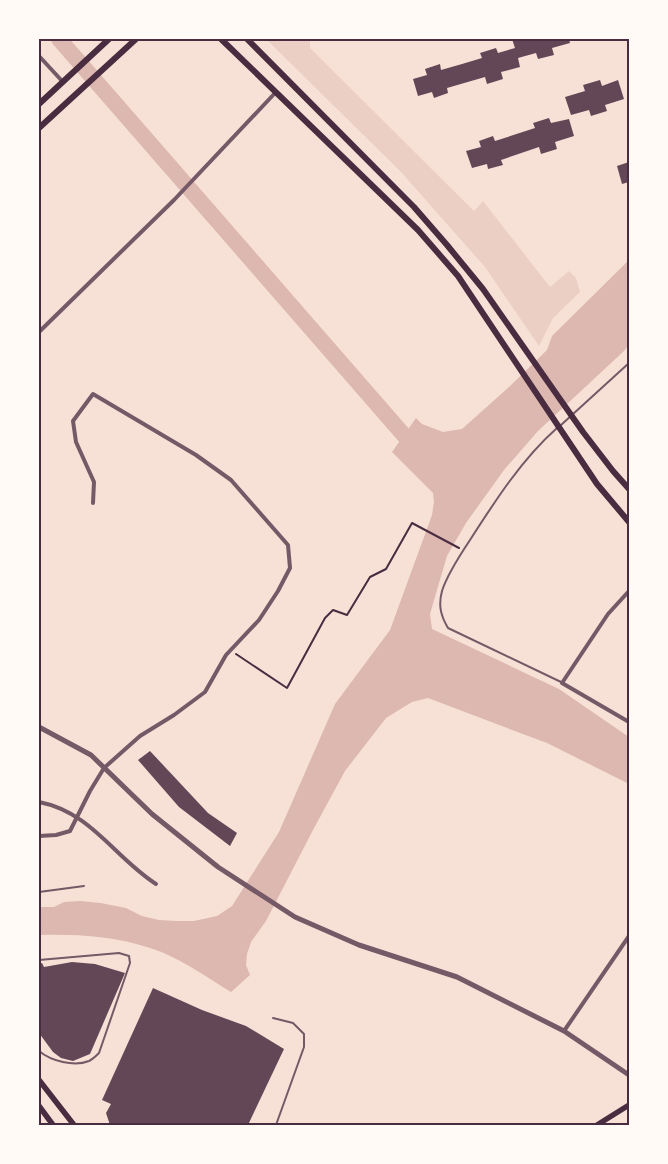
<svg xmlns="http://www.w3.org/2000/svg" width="668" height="1164" viewBox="0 0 668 1164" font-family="'PT Sans',sans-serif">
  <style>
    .green { fill: #ebcfc5 }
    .water { fill: #dcb8b0 }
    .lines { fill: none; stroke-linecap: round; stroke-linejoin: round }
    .river { stroke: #dcb8b0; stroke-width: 16 }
    .building { fill: #644757 }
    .path { stroke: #4a2c40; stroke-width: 2 }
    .service { stroke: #755966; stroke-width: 2 }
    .minor { stroke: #755966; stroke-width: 4 }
    .tertiary { stroke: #755966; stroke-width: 5 }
    .secondary { stroke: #4a2c40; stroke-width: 5.5 }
    .primary { stroke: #4a2c40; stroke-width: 6 }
    .neatline { fill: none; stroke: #4a2c40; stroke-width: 2 }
  </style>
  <rect width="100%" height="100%" fill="#f7e1d7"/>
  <polygon class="green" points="266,39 310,39 310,48 474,211 483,201 550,287 569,271 576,278 580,292 553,318 539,346 485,267 401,172"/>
  <path class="water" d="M629,260v85l-5,6 -86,80 -34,39 -38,53 -19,33 -17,58 2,15 127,60 70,48v47l-82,-41 -40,-15 -79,-30 -16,4 -26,16 -41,53 -32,59 -47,91 -15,21 -4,12 -1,11 4,10 -19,17c-26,-16 -52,-35 -81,-44 -36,-12 -74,-14 -111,-13v-28h15l10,-5 16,-1 21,2 25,5 16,8 17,4 17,1h18l23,-5 15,-10 47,-74 56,-128 55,-74 42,-115 2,-13 -1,-9 -41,-41 24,-34 6,6 21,8 19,-3 47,-42 38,-37 5,-14z"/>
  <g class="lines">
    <polyline class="river" points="59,39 409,441 420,449"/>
  </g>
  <g class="building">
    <polygon points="512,39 569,39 570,43 552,48 554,55 538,59 536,53 518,58 520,67 501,72 503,79 487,84 485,77 447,88 448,93 434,98 432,92 418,96 413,79 427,75 425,69 440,64 441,70 462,64 482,58 480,53 496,48 498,53 515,48"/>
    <polygon points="600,80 602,86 618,80 624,99 605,105 607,111 591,116 589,110 571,115 565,97 585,91 583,85"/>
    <polygon points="549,118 551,123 569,119 574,136 555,142 557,149 541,154 539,147 501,160 503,165 488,169 487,164 472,168 466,151 481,147 479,141 493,136 495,141 535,128 533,123"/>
    <polygon points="629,162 629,182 622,184 617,166"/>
    <polygon points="150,751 208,813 237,833 230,846 179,807 138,760"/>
    <polygon points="72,962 95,964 125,973 90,1054 73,1061 61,1058 53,1052 39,1033 39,964 42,963 44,967"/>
    <polygon points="153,988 202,1010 246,1026 284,1049 248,1125 110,1125 106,1113 111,1104 102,1100"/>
  </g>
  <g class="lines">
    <polyline class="path" points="236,654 287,688 325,618 333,610 347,615 370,577 386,569 412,523 459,548"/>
    <g class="service">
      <polyline points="561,425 629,363"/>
      <path d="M557,428c-35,31 -62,73 -87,112 -10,15 -23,35 -28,51 -4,15 -1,25 6,37l113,54"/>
      <polyline points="39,892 84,886"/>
      <path d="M39,960l80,-7 10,3 1,7 -31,90c-3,3 -6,6 -10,8 -15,6 -38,0 -50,-10"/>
      <polyline points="273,1018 293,1023 304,1034 304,1047 276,1125"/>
    </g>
    <g class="minor">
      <polyline points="39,56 63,82"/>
      <polyline points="39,332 174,200 276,92"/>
      <polyline points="629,591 608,614 562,683 629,722"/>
      <path d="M39,802c52,10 75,55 117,82"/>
      <polyline points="39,836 56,835 70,831 90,791 104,768 140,736 174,715 205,692 226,655 259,620 278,591 290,568 288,545 231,480 196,455 93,394 73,421 76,442 94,482 93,503"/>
      <polyline points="564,1031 629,936"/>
    </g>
    <polyline class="tertiary" points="39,727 91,755 152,814 218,867 295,917 359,945 457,977 564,1031 629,1075"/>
    <g class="secondary">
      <polyline points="39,1080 74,1125"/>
      <polyline points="39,1106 53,1125"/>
      <polyline points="597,1125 629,1105"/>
    </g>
    <g class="primary">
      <polyline points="221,39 418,230 458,276 597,484 629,522"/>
      <polyline points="247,39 414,207 447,245 483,289 583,432 613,471 629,489"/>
      <polyline points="39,104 109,39"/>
      <polyline points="39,128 136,39"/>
    </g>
  </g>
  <rect width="668" height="1164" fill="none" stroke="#fffaf5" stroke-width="80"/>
  <rect x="40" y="40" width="588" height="1084" class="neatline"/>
</svg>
